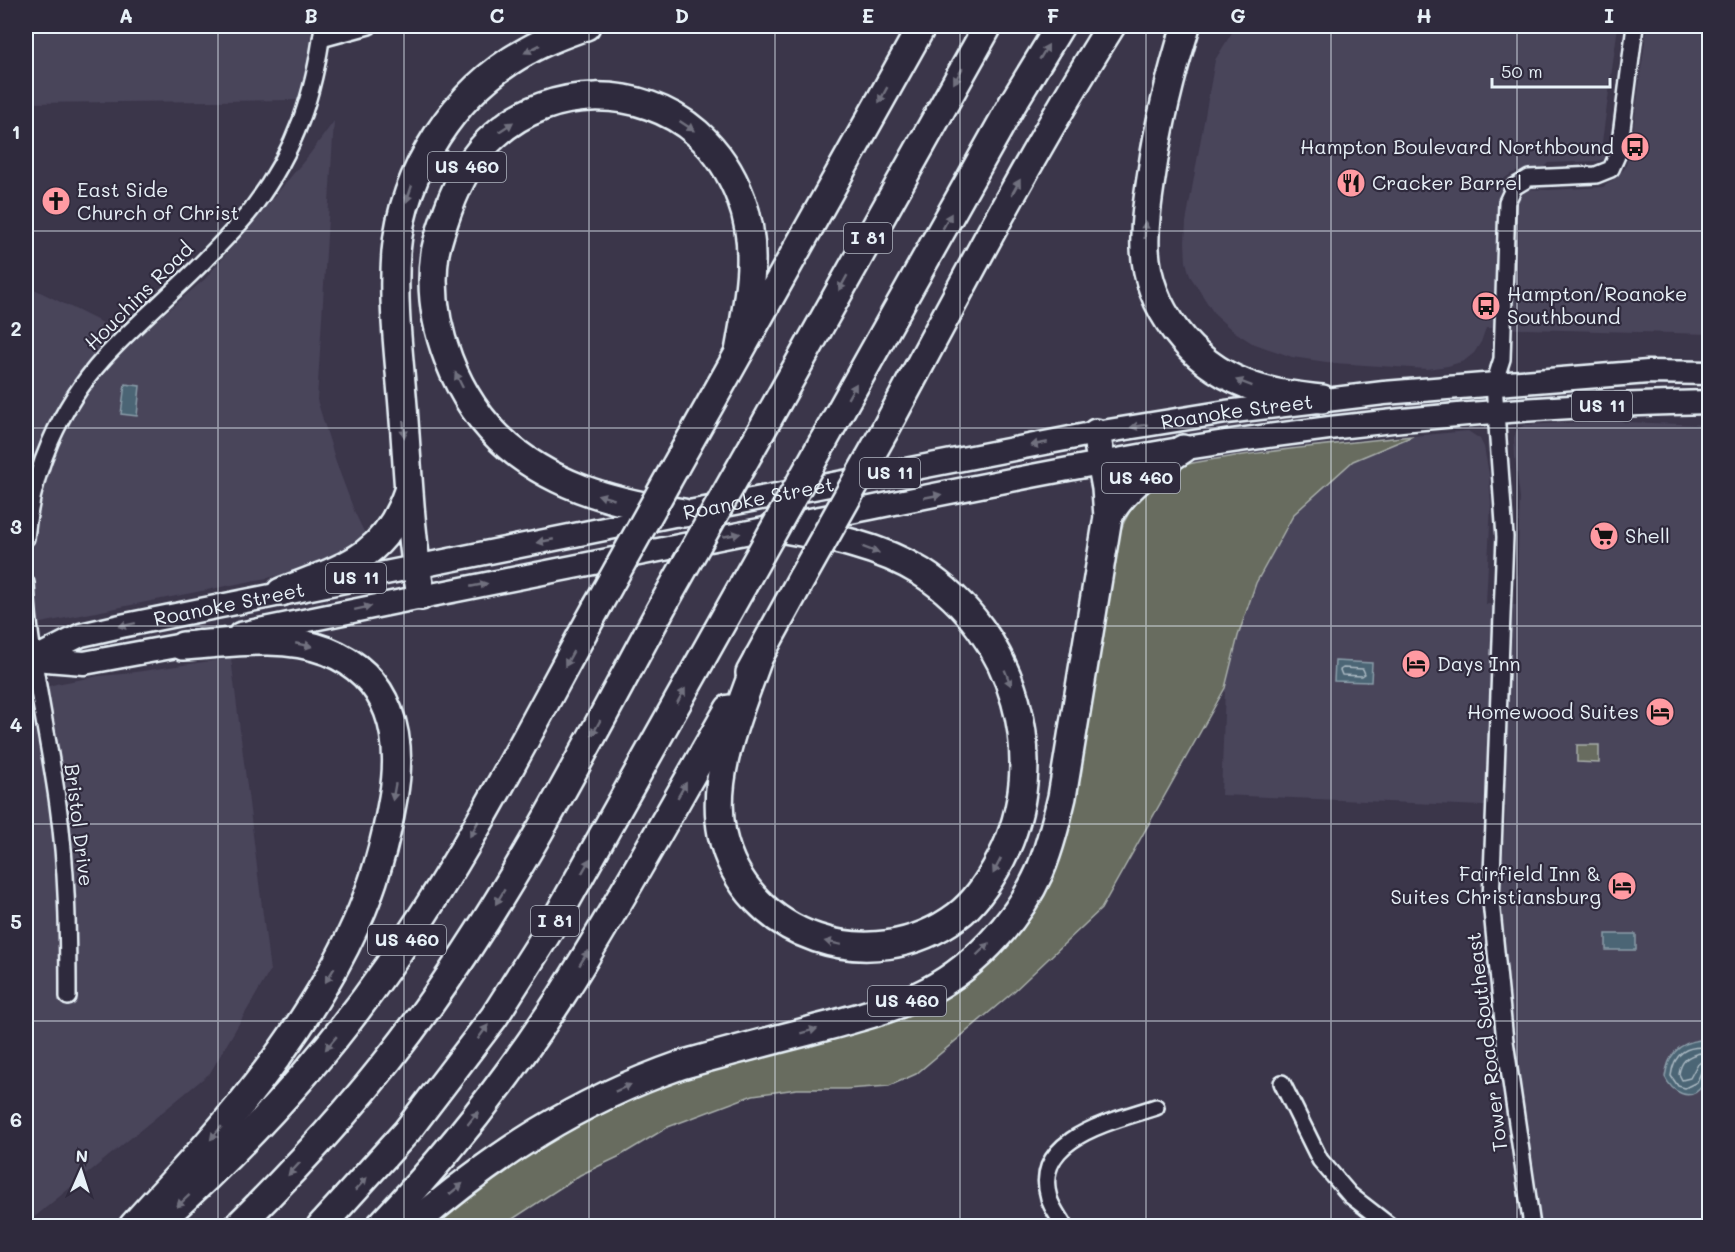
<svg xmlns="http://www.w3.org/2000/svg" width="1735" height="1252" viewBox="0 0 1735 1252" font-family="Mali,sans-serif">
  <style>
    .built { fill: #49445a }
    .green { fill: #686c5e; stroke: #a8aeab; stroke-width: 1.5 }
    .water { fill: #4c6574; stroke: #8a9da9; stroke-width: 1.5 }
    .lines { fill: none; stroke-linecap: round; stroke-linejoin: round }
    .shore { stroke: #aab9c3; stroke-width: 1.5 }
    .street-casing { stroke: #e8f1f8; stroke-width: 20 }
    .primary-casing { stroke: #e8f1f8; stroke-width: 27 }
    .highway-casing { stroke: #e8f1f8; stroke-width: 32 }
    .street { stroke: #2f2a3d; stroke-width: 15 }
    .primary { stroke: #2f2a3d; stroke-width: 22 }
    .highway { stroke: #2f2a3d; stroke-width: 27 }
    .highway-bridge-casing { stroke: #e8f1f8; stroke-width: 32; stroke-linecap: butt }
    .highway-bridge { stroke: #2f2a3d; stroke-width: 27 }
    .oneway { fill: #70707e }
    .grid { fill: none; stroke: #e8f1f8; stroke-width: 1.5; stroke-opacity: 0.55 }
    .labels { text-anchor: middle; stroke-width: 4.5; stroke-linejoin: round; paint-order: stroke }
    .shield { fill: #2f2a3d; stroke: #b0b5c0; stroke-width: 1.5 }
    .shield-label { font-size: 18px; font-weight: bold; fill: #e8f1f8 }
    .poi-label { font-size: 20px; fill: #e8f1f8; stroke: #2f2a3d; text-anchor: start }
    .street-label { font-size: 20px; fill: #e8f1f8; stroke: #2f2a3d }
    .neatline { fill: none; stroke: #e8f1f8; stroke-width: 2 }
    .grid-label { font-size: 20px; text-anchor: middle; font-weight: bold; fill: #e8f1f8 }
  </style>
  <rect width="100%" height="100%" fill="#3b364a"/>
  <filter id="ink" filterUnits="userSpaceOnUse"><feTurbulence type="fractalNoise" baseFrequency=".0167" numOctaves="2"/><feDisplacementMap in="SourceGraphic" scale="12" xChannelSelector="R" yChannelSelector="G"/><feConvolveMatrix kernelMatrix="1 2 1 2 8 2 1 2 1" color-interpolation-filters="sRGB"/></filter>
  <g filter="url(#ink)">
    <g class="built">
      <polygon points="26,26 312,26 308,61 297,100 26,103"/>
      <polygon points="1236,26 1618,26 1602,142 1607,146 1604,159 1598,161 1548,163 1544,167 1528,168 1511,174 1492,187 1549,190 1603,187 1617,177 1625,168 1630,152 1647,26 1709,26 1709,334 1486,328 1481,342 1474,353 1464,361 1448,366 1427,369 1333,363 1292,357 1252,343 1232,330 1215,315 1190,276 1186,262 1185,243 1186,222 1215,60"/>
      <polygon points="334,121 317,400 337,465 355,513 366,536 330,561 297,572 26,626 26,285 115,329 131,342 205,279 309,155"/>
      <polygon points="1619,420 1624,422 1709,425 1709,1226 1541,1226 1522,1107 1503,952 1501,890 1506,807 1221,795 1225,688 1238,636 1256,583 1294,514 1353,461 1413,436 1468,431 1480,439 1484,447 1489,474 1491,504 1486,604 1516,605 1520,498 1515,457 1514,438 1516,431 1524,425"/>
      <polygon points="231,658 270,971 210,1073 26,1224 26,693 56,684 99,676 122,674"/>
    </g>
    <g class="green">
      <path d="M1413,436l-60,25 -59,53 -38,69 -18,53 -13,52 -124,221 -89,84 -96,81 -27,12 -43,3h-49l-44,6 -85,32 -50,30 -38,18 -78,51h-66l17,-14 -1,-3 72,-55 77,-41 52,-23 65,-22 124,-34 180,-112 94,-377c8,-31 24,-55 52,-73 19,-11 46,-12 67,-16 59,-8 119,-14 178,-20z"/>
      <polygon points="1577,745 1599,745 1599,763 1577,762"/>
    </g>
    <g class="water">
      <polygon points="125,384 140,386 137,416 121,414"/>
      <polygon points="1335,661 1372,663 1371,682 1334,681"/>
      <rect x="1606" y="934" width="30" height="16"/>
      <path d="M1700,1040l10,4c0,13 1,30 -8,42 -12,17 -30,6 -37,-9 3,-22 13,-34 35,-37z"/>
    </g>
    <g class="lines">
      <g class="shore">
        <polygon points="1343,668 1363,669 1365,674 1362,676 1342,675 1340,670"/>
        <path d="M1710,1048c-23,-3 -36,4 -39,28l7,10 7,2 12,-6 5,-12 8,-3"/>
        <path d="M1700,1053l5,3v3l-8,6 -7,13 -8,2 -3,-6c2,-13 8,-18 21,-21z"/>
      </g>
      <g class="street-casing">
        <g id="street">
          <polyline points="321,39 369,26"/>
          <path d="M26,538c6,-67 33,-130 78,-180 32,-35 69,-65 101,-98 17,-18 35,-35 49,-54 42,-57 60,-111 69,-180"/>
          <path d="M26,583c3,75 22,148 32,222 9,64 10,127 10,192"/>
          <polyline points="1282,1083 1320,1160 1350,1195 1390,1226"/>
          <path d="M1064,1226c-5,-9 -13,-19 -15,-28 -18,-61 66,-77 107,-91"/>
          <polyline points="1532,1226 1505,1041 1491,901 1505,537 1494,384 1502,359 1507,202 1514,187 1529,178 1596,175 1611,169 1619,151 1635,26"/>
        </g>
      </g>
      <g class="primary-casing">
        <g id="primary">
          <path d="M240,634c193,-40 386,-78 580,-116 120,-24 240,-49 360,-69 173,-28 355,-44 530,-47"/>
          <path id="s1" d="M34,659l47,-24 40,-9 563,-113 412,-80 130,-21 158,-19 264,-21 62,1"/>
          <polyline points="26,661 34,659 84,663 199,642"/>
        </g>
      </g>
      <g class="highway-casing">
        <g id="highway">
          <path d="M1186,26c-15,48 -27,96 -34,146 -4,26 -8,51 -7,77 3,60 46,114 101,135 24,10 50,12 76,15"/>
          <path d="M885,430c73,-136 144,-274 226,-404"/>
          <polyline points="823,442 1013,103 1060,26"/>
          <polyline points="750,451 988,26"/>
          <polyline points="675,467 922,26"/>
          <path d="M684,513c-63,-9 -125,-24 -175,-66 -53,-45 -84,-125 -74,-194 3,-15 8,-29 13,-43 10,-28 24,-55 47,-75 55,-50 146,-51 202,-2 20,18 35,41 44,66 19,49 7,102 -2,153"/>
          <path d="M1108,517c18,-32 45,-48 75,-68"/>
          <path d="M281,592c61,-24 104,-33 127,-101"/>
          <path d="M421,596c-11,-62 -13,-126 -18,-189 -4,-52 -11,-103 -7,-155 7,-81 59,-162 131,-201 19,-11 39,-18 59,-25"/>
          <path d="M758,658c-19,55 -48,116 -36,176 23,105 151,145 235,82 19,-14 33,-36 44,-57 51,-99 14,-227 -80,-287 -45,-28 -98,-36 -148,-45"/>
          <polyline points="750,673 803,576"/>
          <path d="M133,1226c23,-26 47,-51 70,-77 58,-66 117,-145 153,-225 18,-39 30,-84 37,-126 11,-61 -2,-122 -66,-147 -45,-17 -98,-8 -144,-5"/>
          <path d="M154,1226c88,-78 169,-165 236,-262 79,-112 141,-237 207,-357"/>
          <path d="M238,1226c69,-68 134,-140 190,-219 91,-127 162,-268 236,-404"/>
          <polyline points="321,1226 407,1131 494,1017 555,921 743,585"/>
          <path d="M380,1226c68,-71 129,-149 182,-231 59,-93 112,-191 167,-286"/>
          <path d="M412,1226c84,-72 163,-124 269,-161 43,-12 85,-23 128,-34 37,-10 74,-19 109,-35 51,-23 99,-73 122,-125 10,-24 16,-49 22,-74l46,-280 -2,-29 -10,-55"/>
        </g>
      </g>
      <use href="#street" class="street"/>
      <use href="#primary" class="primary"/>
      <use href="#highway" class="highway"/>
      <g class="highway-bridge-casing">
        <g id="highway-bridge">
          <polyline points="803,576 885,430"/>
          <polyline points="743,585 823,442"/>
          <polyline points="664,603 750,451"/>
          <polyline points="597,607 675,467"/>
        </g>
      </g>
      <use href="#highway-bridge" class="highway-bridge"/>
    </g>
    <defs><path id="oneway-solid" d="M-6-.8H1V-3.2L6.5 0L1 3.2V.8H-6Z" transform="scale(1.5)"/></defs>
    <g class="oneway">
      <use href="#oneway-solid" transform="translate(532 49) rotate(153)"/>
      <use href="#oneway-solid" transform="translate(1044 52) rotate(-59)"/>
      <use href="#oneway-solid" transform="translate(958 76) rotate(120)"/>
      <use href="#oneway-solid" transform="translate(883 95) rotate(119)"/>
      <use href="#oneway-solid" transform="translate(687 126) rotate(34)"/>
      <use href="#oneway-solid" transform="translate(506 127) rotate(-34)"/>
      <use href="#oneway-solid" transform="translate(1016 187) rotate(-61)"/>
      <use href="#oneway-solid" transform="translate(409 194) rotate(109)"/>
      <use href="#oneway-solid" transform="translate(947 221) rotate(-61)"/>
      <use href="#oneway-solid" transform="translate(1145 230) rotate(-88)"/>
      <use href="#oneway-solid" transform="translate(843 283) rotate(119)"/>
      <use href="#oneway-solid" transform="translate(459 380) rotate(-116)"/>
      <use href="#oneway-solid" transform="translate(1244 383) rotate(-159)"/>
      <use href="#oneway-solid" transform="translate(852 391) rotate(-60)"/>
      <use href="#oneway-solid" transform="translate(1139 426) rotate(171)"/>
      <use href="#oneway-solid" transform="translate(404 429) rotate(86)"/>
      <use href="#oneway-solid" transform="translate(1039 444) rotate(169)"/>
      <use href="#oneway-solid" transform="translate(933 496) rotate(-11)"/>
      <use href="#oneway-solid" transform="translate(606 497) rotate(-164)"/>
      <use href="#oneway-solid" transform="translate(732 535) rotate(-11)"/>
      <use href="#oneway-solid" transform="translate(545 541) rotate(169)"/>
      <use href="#oneway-solid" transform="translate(871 550) rotate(20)"/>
      <use href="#oneway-solid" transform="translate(479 585) rotate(-11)"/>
      <use href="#oneway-solid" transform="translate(363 608) rotate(-12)"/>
      <use href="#oneway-solid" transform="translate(127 625) rotate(168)"/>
      <use href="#oneway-solid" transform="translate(304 645) rotate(11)"/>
      <use href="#oneway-solid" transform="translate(569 659) rotate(119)"/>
      <use href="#oneway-solid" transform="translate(1008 678) rotate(68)"/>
      <use href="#oneway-solid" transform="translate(681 696) rotate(-61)"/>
      <use href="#oneway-solid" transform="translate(596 728) rotate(119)"/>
      <use href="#oneway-solid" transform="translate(682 790) rotate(-60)"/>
      <use href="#oneway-solid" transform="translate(394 792) rotate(100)"/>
      <use href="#oneway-solid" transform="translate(474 829) rotate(119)"/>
      <use href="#oneway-solid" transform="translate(586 866) rotate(-60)"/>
      <use href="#oneway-solid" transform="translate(997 866) rotate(117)"/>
      <use href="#oneway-solid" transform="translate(500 897) rotate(121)"/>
      <use href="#oneway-solid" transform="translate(833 943) rotate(-168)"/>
      <use href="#oneway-solid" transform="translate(983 949) rotate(-44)"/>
      <use href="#oneway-solid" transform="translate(584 958) rotate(-58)"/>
      <use href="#oneway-solid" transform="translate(330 975) rotate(122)"/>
      <use href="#oneway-solid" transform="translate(809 1031) rotate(-15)"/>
      <use href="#oneway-solid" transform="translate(483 1032) rotate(-54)"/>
      <use href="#oneway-solid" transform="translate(331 1043) rotate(130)"/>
      <use href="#oneway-solid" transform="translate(623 1088) rotate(-24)"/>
      <use href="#oneway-solid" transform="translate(473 1118) rotate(-51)"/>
      <use href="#oneway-solid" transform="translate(216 1133) rotate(130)"/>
      <use href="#oneway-solid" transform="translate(294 1169) rotate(133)"/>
      <use href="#oneway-solid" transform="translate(361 1184) rotate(-47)"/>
      <use href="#oneway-solid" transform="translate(456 1189) rotate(-39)"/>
      <use href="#oneway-solid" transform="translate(183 1201) rotate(137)"/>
    </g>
  </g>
  <path class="grid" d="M218,26v1200M404,26v1200M589,26v1200M775,26v1200M960,26v1200M1146,26v1200M1331,26v1200M1517,26v1200M26,231h1684M26,428h1684M26,626h1684M26,824h1684M26,1021h1684"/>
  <defs>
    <g id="bus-disc" transform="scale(1.5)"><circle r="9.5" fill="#ff9aa2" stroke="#2f2a3d"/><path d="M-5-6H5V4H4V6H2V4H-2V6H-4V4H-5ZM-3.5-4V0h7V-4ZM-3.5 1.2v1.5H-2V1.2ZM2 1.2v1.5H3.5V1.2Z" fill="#111"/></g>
    <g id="restaurant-disc" transform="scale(1.5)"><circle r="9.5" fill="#ff9aa2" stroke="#2f2a3d"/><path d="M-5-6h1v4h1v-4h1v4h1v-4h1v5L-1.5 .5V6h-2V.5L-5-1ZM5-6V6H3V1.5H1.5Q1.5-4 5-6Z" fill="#111"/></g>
    <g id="church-disc" transform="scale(1.5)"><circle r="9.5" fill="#ff9aa2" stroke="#2f2a3d"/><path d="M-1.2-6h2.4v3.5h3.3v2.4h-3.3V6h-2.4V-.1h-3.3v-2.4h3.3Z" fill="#111"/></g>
    <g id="supermarket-disc" transform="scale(1.5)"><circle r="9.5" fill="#ff9aa2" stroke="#2f2a3d"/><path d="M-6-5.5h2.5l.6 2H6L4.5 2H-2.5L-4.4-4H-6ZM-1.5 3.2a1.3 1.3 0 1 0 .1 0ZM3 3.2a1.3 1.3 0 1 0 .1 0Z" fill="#111"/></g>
    <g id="hotel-disc" transform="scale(1.5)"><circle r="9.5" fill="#ff9aa2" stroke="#2f2a3d"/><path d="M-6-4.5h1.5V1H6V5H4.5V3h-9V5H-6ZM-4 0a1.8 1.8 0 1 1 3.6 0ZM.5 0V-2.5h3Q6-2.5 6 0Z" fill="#111"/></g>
  </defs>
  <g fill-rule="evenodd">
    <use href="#bus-disc" x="1635" y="147"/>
    <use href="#restaurant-disc" x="1351" y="183"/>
    <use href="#church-disc" x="56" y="201"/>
    <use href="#bus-disc" x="1486" y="306"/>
    <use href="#supermarket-disc" x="1604" y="536"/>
    <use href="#hotel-disc" x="1416" y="664"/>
    <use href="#hotel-disc" x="1660" y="712"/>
    <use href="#hotel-disc" x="1622" y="886"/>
  </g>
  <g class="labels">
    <g class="shield">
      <rect x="428" y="152" width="78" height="30" rx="4.5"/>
      <rect x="844" y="223" width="48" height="30" rx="4.5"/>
      <rect x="1572" y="391" width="60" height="30" rx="4.5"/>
      <rect x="860" y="458" width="60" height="30" rx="4.5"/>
      <rect x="1102" y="463" width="78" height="30" rx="4.5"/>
      <rect x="326" y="563" width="60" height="30" rx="4.5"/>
      <rect x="531" y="906" width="48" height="30" rx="4.5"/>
      <rect x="368" y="925" width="78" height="30" rx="4.5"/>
      <rect x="868" y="986" width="78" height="30" rx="4.5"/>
    </g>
    <g class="shield-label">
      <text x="467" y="173">US 460</text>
      <text x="868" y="244">I 81</text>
      <text x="1602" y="412">US 11</text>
      <text x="890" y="479">US 11</text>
      <text x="1141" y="484">US 460</text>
      <text x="356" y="584">US 11</text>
      <text x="555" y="927">I 81</text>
      <text x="407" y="946">US 460</text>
      <text x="907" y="1007">US 460</text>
    </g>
    <g class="poi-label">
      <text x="1614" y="154" text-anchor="end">Hampton Boulevard Northbound</text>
      <text x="1372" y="190">Cracker Barrel</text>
      <text x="77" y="197">East Side<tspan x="77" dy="23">Church of Christ</tspan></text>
      <text x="1507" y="301">Hampton/Roanoke<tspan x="1507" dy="23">Southbound</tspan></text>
      <text x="1625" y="543">Shell</text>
      <text x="1437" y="671">Days Inn</text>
      <text x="1639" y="719" text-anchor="end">Homewood Suites</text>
      <text x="1601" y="881" text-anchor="end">Fairfield Inn &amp;<tspan x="1601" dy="23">Suites Christiansburg</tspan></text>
    </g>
    <g class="street-label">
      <text transform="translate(139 296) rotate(-45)" y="7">Houchins Road</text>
      <text dy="7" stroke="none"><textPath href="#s1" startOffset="1230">Roanoke Street</textPath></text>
      <text dy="7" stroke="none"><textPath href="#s1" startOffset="744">Roanoke Street</textPath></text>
      <text dy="7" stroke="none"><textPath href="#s1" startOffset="204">Roanoke Street</textPath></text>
      <text transform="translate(79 825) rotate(83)" y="7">Bristol Drive</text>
      <text transform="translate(1487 1042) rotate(-97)" y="7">Tower Road Southeast</text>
    </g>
  </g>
  <rect width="1735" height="1252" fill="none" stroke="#2f2a3d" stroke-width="66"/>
  <g transform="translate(81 1171) rotate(3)" stroke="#2f2a3d" stroke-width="4.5" paint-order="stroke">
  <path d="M0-4.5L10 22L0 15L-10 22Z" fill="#e8f1f8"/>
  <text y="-9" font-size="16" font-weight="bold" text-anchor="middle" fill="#e8f1f8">N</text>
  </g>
  <path d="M1492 78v9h118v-9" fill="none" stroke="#e8f1f8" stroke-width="3"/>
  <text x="1501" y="78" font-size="18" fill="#e8f1f8" stroke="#2f2a3d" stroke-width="4.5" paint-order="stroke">50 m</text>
  <rect x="33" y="33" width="1669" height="1186" class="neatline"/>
  <g class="grid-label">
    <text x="126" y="23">A</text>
    <text x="311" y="23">B</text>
    <text x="497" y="23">C</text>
    <text x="682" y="23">D</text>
    <text x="868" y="23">E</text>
    <text x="1053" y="23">F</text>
    <text x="1238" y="23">G</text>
    <text x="1424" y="23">H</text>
    <text x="1609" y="23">I</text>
    <text x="16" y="139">1</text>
    <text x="16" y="336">2</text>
    <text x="16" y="534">3</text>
    <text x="16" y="732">4</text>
    <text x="16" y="929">5</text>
    <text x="16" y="1127">6</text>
  </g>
</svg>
